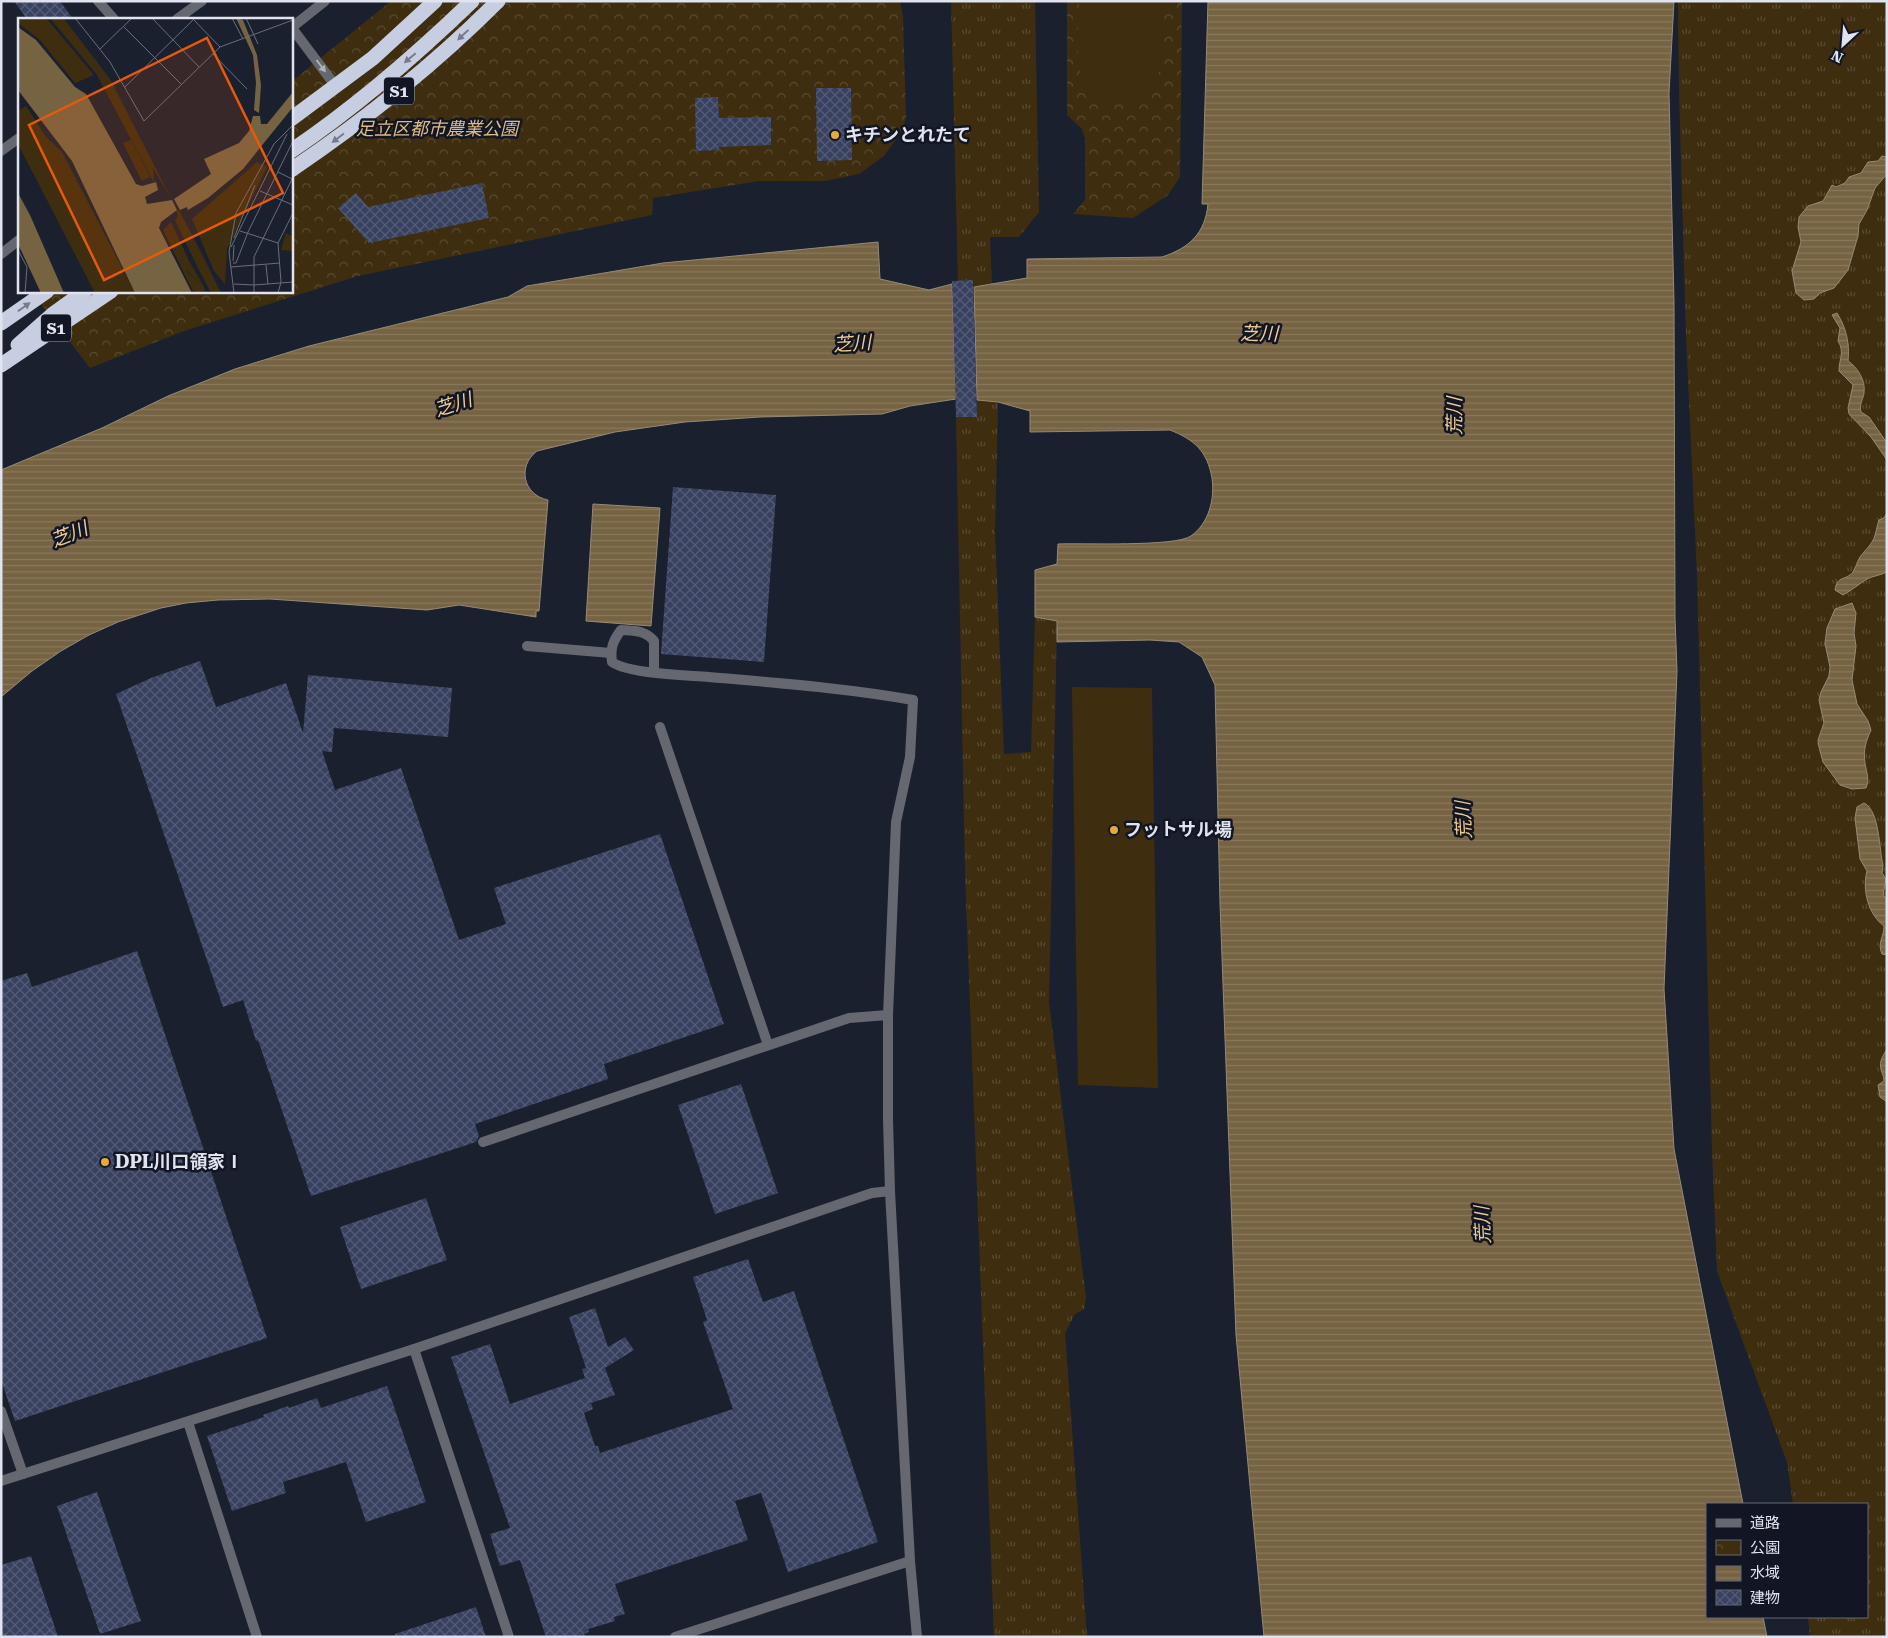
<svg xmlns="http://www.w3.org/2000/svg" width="1888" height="1638" viewBox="0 0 1888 1638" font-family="'Roboto Serif','Noto Sans JP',serif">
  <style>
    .grass { fill: url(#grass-tufts) }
    .park { fill: url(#park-crowns) }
    .pitch { fill: #3e2e0f }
    .water { fill: url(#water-rules); stroke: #968a76 }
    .building { fill: url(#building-cross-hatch) }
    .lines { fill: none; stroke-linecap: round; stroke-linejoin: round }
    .service { stroke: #656870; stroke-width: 10 }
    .minor { stroke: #656870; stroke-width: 10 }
    .tertiary { stroke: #656870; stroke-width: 10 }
    .motorway { stroke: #c7cee2; stroke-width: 15 }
    .oneway { fill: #767b8c }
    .oneway2 { fill: #afb2bc }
    .poi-dot { fill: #e7ac37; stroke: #121624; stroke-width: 2 }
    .labels { text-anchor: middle; stroke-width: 5; stroke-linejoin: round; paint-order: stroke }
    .shield { fill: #121624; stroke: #a3a6b1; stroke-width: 1 }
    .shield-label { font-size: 16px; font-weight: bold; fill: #e1e4ee }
    .park-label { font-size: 18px; font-style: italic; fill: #ddbb82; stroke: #121624 }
    .poi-label { font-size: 18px; font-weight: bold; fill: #e1e4ee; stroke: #121624; text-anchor: start }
    .water-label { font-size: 19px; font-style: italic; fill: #eecb91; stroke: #121624 }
    .inset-road { fill: none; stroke: #6a6e7b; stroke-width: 1 }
    .view { fill: #e8590c; fill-opacity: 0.15; stroke: #e8590c; stroke-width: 2.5 }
    .inset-edge { fill: none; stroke: #e1e4ee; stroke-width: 2.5 }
  </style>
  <defs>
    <pattern id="grass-tufts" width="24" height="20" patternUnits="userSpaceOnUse" patternTransform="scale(1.25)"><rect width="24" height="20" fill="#3e2e0f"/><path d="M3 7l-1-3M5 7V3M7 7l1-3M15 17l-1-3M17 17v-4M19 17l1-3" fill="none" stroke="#5a4c32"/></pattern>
    <pattern id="park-crowns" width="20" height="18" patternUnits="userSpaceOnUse" patternTransform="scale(1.25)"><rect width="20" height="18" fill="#3e2e0f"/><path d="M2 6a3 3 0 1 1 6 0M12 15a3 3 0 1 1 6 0" fill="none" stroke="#5a4c32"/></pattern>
    <pattern id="water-rules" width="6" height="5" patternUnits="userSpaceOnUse" patternTransform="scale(1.25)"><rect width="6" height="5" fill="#766342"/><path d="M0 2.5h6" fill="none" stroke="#89795e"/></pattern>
    <pattern id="building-cross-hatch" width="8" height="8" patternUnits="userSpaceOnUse" patternTransform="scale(1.25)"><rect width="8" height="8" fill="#384160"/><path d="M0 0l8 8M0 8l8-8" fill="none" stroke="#545c77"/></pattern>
  </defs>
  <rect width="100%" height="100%" fill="#1b202e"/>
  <g class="grass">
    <polygon points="951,1 1035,1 1039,212 1019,237 990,237 992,285 974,287 973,280 958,281"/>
    <polygon points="1678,1 1887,1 1887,1637 1810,1637 1808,1617 1867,1617 1867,1504 1793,1504 1787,1462 1717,1271 1712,1150 1697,575 1686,336 1679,90"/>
    <polygon points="977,400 998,402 995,532 1004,754 1031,752 1035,617 1057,621 1049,1002 1086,1298 1084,1309 1075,1314 1065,1333 1087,1637 994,1637 965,873 956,417 977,416"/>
  </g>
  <g class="park">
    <polygon points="391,1 900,1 903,17 906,117 903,129 884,156 859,174 825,181 759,181 653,198 652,215 358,276 184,331 90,368 31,291 291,291 291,82"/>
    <polygon points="1067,1 1182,1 1180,177 1168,195 1133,218 1073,214 1085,200 1085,139 1082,129 1067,115"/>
  </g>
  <g class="pitch">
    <path d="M1079,1h82c0,20 4,60 -4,77 -5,13 -18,23 -32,25 -58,6 -47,-65 -46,-102z"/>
    <polygon points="1072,687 1152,688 1158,1088 1078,1085"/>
  </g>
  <g class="water">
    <path d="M1208,1h466l-5,92 5,209 1,316 2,53 -13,318 10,160 69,355h-36v113h56l4,20h-503l-28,-302 -16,-432 -5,-218 -13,-28 -23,-15 -29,-2 -93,2v-21l-22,-4v-47l22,-6 1,-20c24,-1 117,3 133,-8 18,-13 24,-37 21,-58 -5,-27 -17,-38 -42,-48l-140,2v-21l-32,-9 -21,-2 -3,-113 53,-9v-19l135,-2c27,-9 43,-23 46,-53h-6z"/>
    <polygon points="1882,156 1887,157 1887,174 1875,188 1867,210 1859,224 1858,236 1848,270 1834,288 1820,293 1814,299 1804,300 1796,293 1792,271 1801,242 1798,227 1799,217 1808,206 1823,201 1832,185 1836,187 1845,183 1849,177 1861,173 1868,162 1878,161"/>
    <path d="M878,242l2,37 49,11 23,-6 4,115 -46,7 -28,8 -122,3 -75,5 -70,10 -78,19c-20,15 -14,44 11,49l-9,111h-3v6l-77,-12 -32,5 -157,-11 -52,1 -32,3 -25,5 -43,14 -29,13 -28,16 -29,20 -31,26v-227l101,-42 66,-32 67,-27 74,-23 199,-49 19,-11 136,-23z"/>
    <path d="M1837,313c9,14 13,31 11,48 9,6 18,19 16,32 -1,7 -5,11 -3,19l8,5 18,26v17l-16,-23 -22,-23 -1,-6 5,-23 -14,-14c0,-12 6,-19 -1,-30l2,-13 -8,-13z"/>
    <polygon points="593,504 660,508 651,626 586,621"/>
    <path d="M1887,513v59c-6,3 -14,4 -20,7 -8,5 -15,11 -24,16l-8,-5c2,-15 11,-9 18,-18 3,-5 4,-10 7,-15 5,-7 13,-13 15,-22 2,-6 2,-10 4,-15l5,-2z"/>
    <path d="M1852,603l4,10 -2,20 2,13 -4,34 5,24 11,17 3,9c-5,11 -8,20 -6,33 1,8 5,16 1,25l-14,1 -12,-4 -17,-23 -4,-15 -1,-7 6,-17 -5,-23 2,-8 8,-16 1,-9 -5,-24 2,-15 8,-19z"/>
    <path d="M1864,803c16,8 15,47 19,62l-1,8 4,6 -3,16 4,4v56l-5,-1c-5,-11 2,-17 2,-28 -16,-12 -22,-36 -17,-55l-7,-12 -5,-41 2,-11z"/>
    <path d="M1887,1049v53l-7,-5 -2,-12 6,-4c0,-5 -2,-7 -3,-12 -2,-8 2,-13 6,-20z"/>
  </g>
  <g class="building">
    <polygon points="14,1 60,1 73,19 27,19"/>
    <polygon points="816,88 851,88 852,160 817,161"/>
    <polygon points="718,97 719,118 771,117 771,145 719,147 719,150 696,151 695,98"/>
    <polygon points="482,183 489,218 369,243 338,208 356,193 368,207"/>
    <polygon points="973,280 977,417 956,417 952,281"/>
    <polygon points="673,487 776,495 764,662 661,654"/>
    <polygon points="200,661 216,707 286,683 303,733 308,675 452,688 448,737 334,728 332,752 322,751 335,790 401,768 459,940 506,924 494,888 660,834 724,1024 604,1064 608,1079 475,1124 479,1136 476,1142 311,1196 258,1040 256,1041 243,1000 223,1007 116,694 151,678"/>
    <polygon points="137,951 267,1338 15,1421 1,1380 1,981 27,973 32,987"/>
    <polygon points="741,1084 778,1193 715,1214 678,1105"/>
    <polygon points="426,1198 447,1260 361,1289 340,1227"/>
    <polygon points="748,1259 763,1302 794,1291 878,1542 788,1572 761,1493 735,1501 748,1540 615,1584 625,1614 614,1617 615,1621 588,1629 589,1632 584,1634 585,1637 546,1637 520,1560 500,1566 490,1534 510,1528 451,1357 490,1344 510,1404 585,1378 582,1369 586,1368 569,1317 595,1308 608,1347 625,1337 634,1350 605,1368 615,1395 591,1403 593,1409 584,1413 595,1446 598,1446 600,1453 733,1409 703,1322 707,1320 693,1277"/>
    <polygon points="387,1386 426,1502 366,1522 346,1462 283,1482 286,1493 232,1511 207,1436 264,1417 263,1415 288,1406 289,1408 317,1398 321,1408"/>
    <polygon points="97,1492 141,1621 100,1634 57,1506"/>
    <polygon points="31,1556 58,1637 1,1637 1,1565"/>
    <polygon points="476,1607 486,1637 395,1637 395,1634"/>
  </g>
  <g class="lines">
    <g class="service">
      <polyline points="292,28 334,84 328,89"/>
      <polyline points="527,646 611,653"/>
      <path d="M654,672v-31c-9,-11 -20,-10 -33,-11 -8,11 -11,18 -9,32 17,12 73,13 97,15 68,6 137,11 204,23l-3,57 -14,65 -8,193v104l2,72"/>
      <polyline points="660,727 768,1045"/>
      <polyline points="483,1142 849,1018 888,1015"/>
    </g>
    <g class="minor">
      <polyline points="98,1 114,19"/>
      <polyline points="177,19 202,1"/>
      <polyline points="1,151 19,138"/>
      <polyline points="414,1349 509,1637"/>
      <polyline points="1,1411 23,1474"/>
      <polyline points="188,1422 257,1637"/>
      <polyline points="1,1481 414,1349 872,1193 890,1191 910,1561 917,1637"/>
      <polyline points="675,1637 910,1561"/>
    </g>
    <g class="tertiary">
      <polyline points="291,28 325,1"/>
      <polyline points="1,254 19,240"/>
    </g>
    <g class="motorway">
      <polyline points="291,119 373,58 435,1"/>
      <path d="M291,151c65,-44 125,-96 181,-150"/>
      <path d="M291,170c74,-50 144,-106 207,-169"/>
      <polyline points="1,323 47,291"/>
      <polyline points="18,345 53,314 85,291"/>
      <polyline points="1,365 111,291"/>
    </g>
  </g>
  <defs><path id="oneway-solid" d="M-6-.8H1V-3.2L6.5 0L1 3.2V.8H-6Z" transform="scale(1.25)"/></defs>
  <g class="oneway">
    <use href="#oneway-solid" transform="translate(463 35) rotate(137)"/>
    <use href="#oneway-solid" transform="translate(410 58) rotate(140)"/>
    <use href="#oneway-solid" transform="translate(338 138) rotate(143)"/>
    <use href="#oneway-solid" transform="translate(24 307) rotate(-35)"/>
  </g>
  <use class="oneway2" href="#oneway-solid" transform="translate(321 66) rotate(53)"/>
  <g class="poi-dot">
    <circle cx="835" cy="135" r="5"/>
    <circle cx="1114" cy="830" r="5"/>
    <circle cx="105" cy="1162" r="5"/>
  </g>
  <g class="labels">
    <g class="shield">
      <rect x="384" y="77.5" width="30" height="27" rx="4"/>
      <rect x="41" y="314.5" width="30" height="27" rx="4"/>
    </g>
    <g class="shield-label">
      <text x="399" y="97">S1</text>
      <text x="56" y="334">S1</text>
    </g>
    <g class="park-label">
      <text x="437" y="135">足立区都市農業公園</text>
    </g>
    <g class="poi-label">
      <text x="845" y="141">キチンとれたて</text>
      <text x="1124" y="836">フットサル場</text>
      <text x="115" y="1168">DPL川口領家Ⅰ</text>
    </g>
    <g class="water-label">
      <text transform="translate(1259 333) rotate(1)" y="7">芝川</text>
      <text transform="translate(852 343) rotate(-4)" y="7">芝川</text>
      <text transform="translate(453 404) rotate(-18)" y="7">芝川</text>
      <text transform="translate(1454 416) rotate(-90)" y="7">荒川</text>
      <text transform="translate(69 534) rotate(-22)" y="7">芝川</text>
      <text transform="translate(1463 820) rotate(-93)" y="7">荒川</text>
      <text transform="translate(1482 1225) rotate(-93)" y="7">荒川</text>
    </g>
  </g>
  <g transform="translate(18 18)">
    <rect width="275" height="275" fill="#1b202e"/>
    <path d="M0,0h28l48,57 -19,8 -35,-43 -22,-17zM32,0h13l5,6 42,55 62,121 -19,-32 1,15 -57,-108zM8,88l20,31 16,15 73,141h-40l-77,-149v-33zM161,192l25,48 17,35h-10l-13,-25 -23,-48 3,-4 -2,-5z" fill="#3e2e0f"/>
    <path d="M168,253l17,14 3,8h-12l-10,-20z" fill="#3e2e0f"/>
    <path d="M239,144l10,5 -40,82 -2,35 -11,-13 -22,-52zM153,204l19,41 13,22 -16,-14 -3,2 -21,-43z" fill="#3e2e0f"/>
    <path d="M113,122l19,37 -8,4 -19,-38zM268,215l7,4v14l-12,-1zM156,216l10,15 -3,6 -4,-2 -7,-13z" fill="#3e2e0f"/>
    <path d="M218,0l7,2 14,35 4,30 -2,28 -5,-3 2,-27 -3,-28zM0,9l18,13 39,47 11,7 50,90 6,2 14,-4 2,8 -13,7 2,7 25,-4 5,10 -16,12 -2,6 33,65h-57l-63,-132 -54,-71zM275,74v15l-50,62 -35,29 -20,12 -1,-3 -7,3 -6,-11 37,-25 -7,-15 35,-16 10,-12 4,-15h7l1,8h6zM0,175l12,22 34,78h-23l-23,-49z" fill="#766342"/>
    <path class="inset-road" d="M57,0l35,44 34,59 76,-74M134,0l47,49M174,0l28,29 73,-27M214,0l11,21M228,0l12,26M106,9l57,57M82,31l32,-31M195,36l34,35M107,69l69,-68M260,154l14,7M242,173l33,14M222,213l38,12M216,220l21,-53M213,229l56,-113M0,232l9,17 -2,26M215,243l1,-16M215,245h3l12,-31 45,-91M248,247l2,19M213,249l49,-4M216,266l20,1 39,-3M216,275l-5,-41 7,-39 38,-69 19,-19M236,275v-36l39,-80M260,275l3,-11 -3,-39 15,-30"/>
    <path class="view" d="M189,20l76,155 -179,87 -75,-155z"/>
    <rect width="275" height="275" class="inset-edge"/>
  </g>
  <rect width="1888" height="1638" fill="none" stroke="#e1e4ee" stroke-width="5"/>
  <rect x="1706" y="1503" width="162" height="115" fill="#121624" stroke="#656875"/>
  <rect x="1716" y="1519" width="25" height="8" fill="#656870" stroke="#656875"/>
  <text x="1750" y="1528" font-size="15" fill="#e1e4ee">道路</text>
  <rect x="1716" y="1540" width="25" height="15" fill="url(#park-crowns)" stroke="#656875"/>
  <text x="1750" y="1553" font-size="15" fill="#e1e4ee">公園</text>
  <rect x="1716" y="1566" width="25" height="15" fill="url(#water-rules)" stroke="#656875"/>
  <text x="1750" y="1578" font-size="15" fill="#e1e4ee">水域</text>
  <rect x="1716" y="1590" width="25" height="15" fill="url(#building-cross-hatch)" stroke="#656875"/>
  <text x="1750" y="1603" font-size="15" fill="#e1e4ee">建物</text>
  <g transform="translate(1843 45) rotate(206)" stroke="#121624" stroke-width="4" paint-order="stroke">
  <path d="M0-4L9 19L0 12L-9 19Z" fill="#e1e4ee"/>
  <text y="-8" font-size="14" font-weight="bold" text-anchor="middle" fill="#e1e4ee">N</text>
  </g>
</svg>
